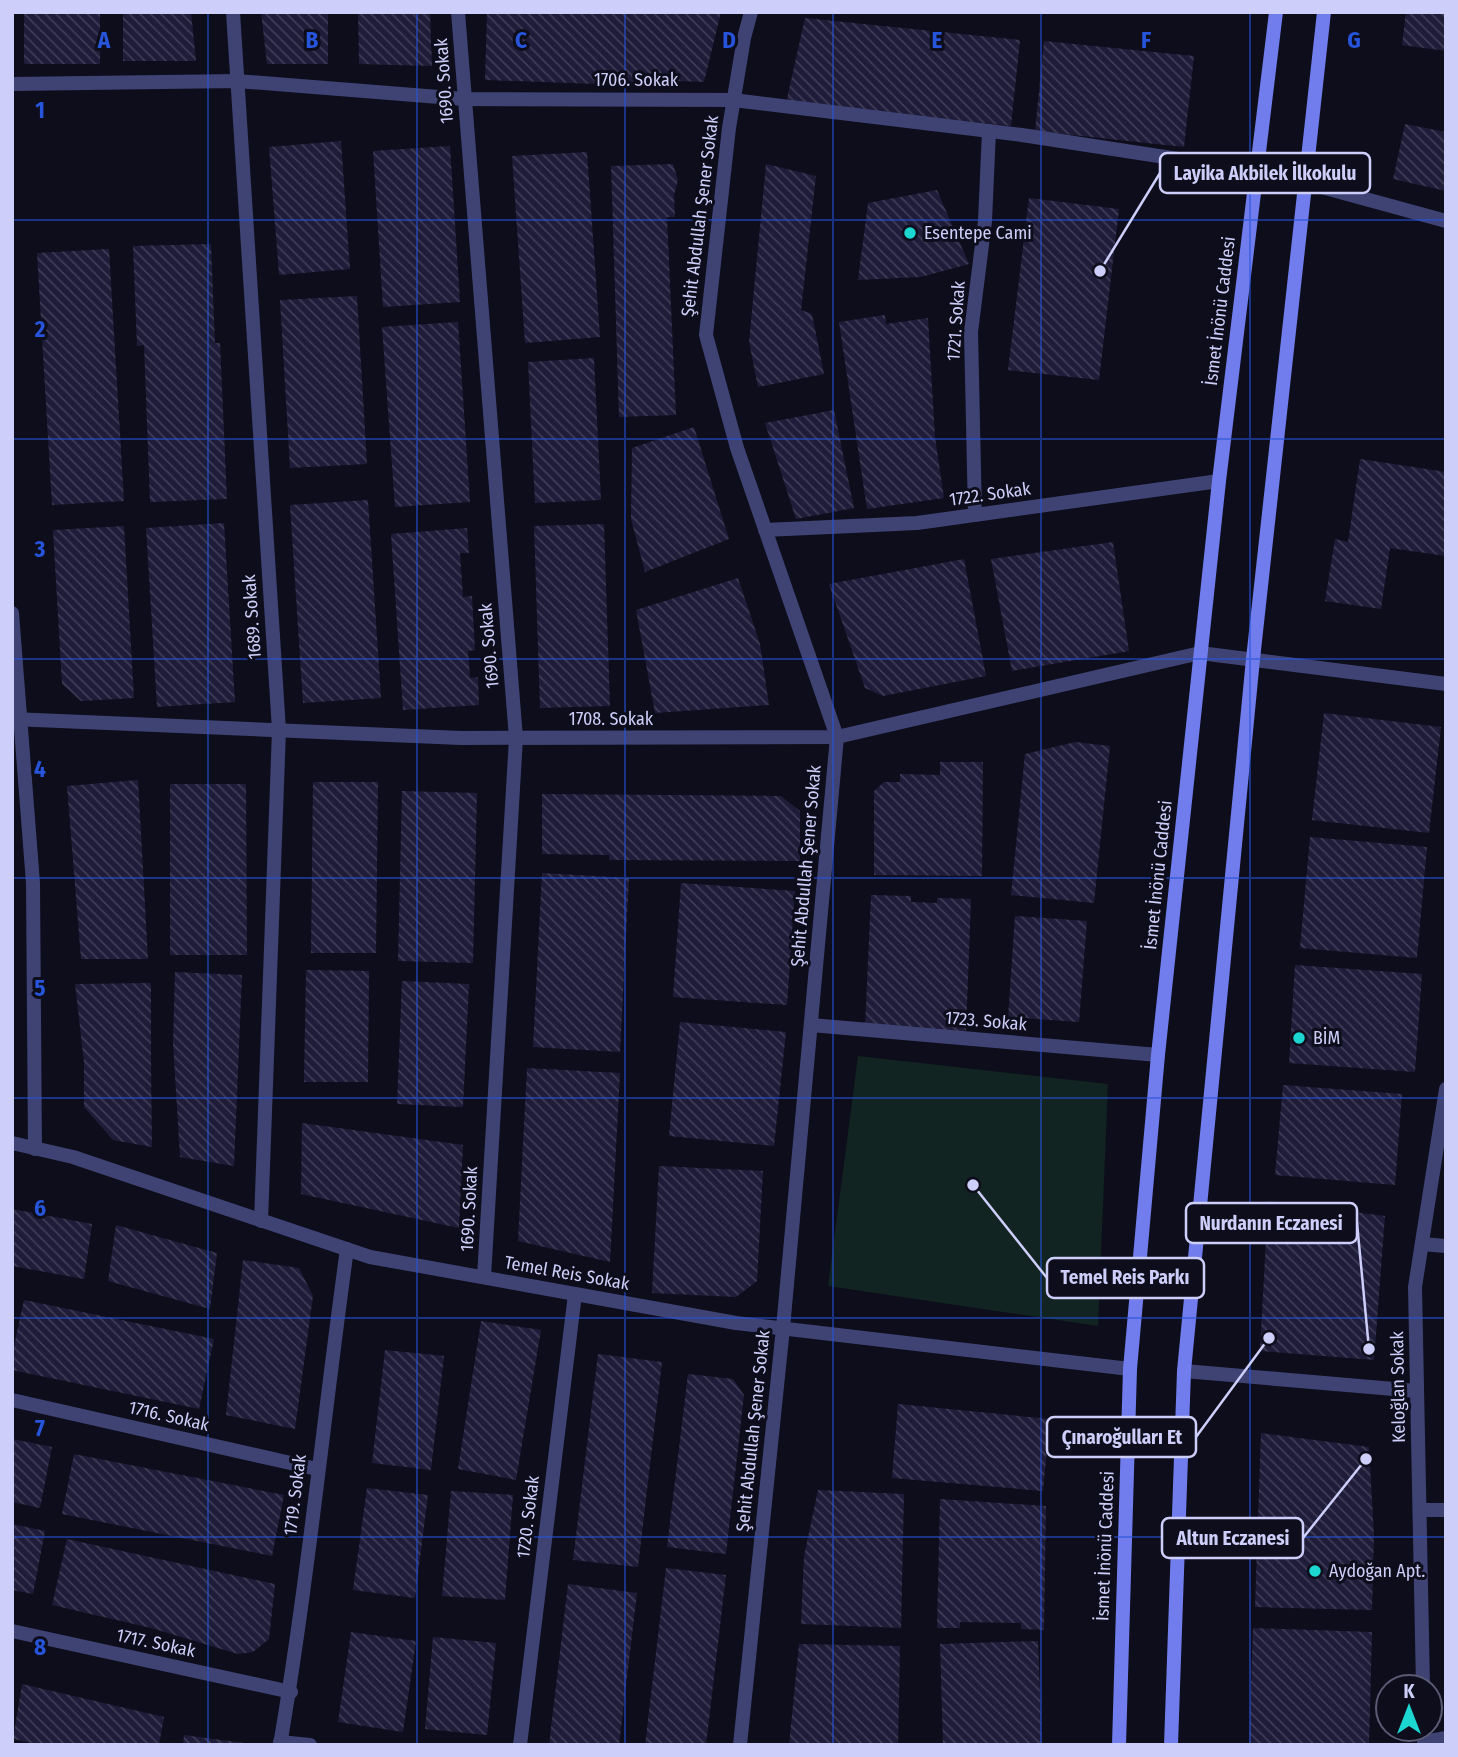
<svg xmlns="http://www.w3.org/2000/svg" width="1458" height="1757" viewBox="0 0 1458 1757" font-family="'Fira Sans Condensed',sans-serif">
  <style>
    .green { fill: #112421 }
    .building { fill: url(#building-back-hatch) }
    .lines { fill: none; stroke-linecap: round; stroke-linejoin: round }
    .street { stroke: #3e4374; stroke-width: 14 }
    .secondary { stroke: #717dec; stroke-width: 14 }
    .grid { fill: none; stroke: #2654da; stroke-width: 2; stroke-opacity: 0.55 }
    .poi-dot { fill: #1cd6d2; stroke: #0e0d1b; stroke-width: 2.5 }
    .labels { text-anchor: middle; stroke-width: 6; stroke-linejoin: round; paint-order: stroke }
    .street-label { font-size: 18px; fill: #cdcef9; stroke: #0e0d1b }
    .poi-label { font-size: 18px; fill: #cdcef9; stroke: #0e0d1b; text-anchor: start }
    .grid-label { font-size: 23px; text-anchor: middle; font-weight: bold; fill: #2654da; stroke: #0e0d1b; stroke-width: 6; stroke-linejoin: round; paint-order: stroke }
    .leader { fill: none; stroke: #cdcef9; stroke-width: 2.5 }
    .callout-dot { fill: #cdcef9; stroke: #0e0d1b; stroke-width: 2.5 }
    .callout { fill: #0e0d1b; stroke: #cdcef9; stroke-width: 2.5 }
    .callout-label { font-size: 19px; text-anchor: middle; font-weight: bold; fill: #cdcef9 }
  </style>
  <defs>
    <pattern id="building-back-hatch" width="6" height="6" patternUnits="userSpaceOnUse" patternTransform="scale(1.75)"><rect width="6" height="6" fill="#1e1c39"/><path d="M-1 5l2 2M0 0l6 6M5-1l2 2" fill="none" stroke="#3e3c56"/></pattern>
  </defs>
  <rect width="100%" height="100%" fill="#0e0d1b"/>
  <polygon class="green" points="858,1056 1108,1084 1098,1326 828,1286"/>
  <g class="building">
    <rect x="24" y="12" width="76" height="52"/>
    <polygon points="123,12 191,12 196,61 123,61"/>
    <polygon points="261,12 328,12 328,64 267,64"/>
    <polygon points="358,12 430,12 432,66 359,64"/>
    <polygon points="487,12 721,12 704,82 653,80 653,86 485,80"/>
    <polygon points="1406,12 1446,12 1446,51 1402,45"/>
    <polygon points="805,18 1020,40 1011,126 786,103"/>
    <polygon points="1044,41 1194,56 1184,147 1035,131"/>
    <polygon points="1405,124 1446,132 1446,191 1393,179"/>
    <polygon points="341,141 350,269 279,275 269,147"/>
    <polygon points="450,146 460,302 383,307 373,151"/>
    <polygon points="587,152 600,337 525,343 512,156"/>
    <polygon points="673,164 678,180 674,195 675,217 667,217 676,415 619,417 611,166"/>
    <polygon points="766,164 816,176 801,310 812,314 824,374 758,387 749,342"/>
    <polygon points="937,190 969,264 921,277 858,280 868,203"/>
    <polygon points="1029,198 1119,209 1099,380 1008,370"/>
    <polygon points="211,244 215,343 220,343 227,499 150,502 144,345 137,346 133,246"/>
    <polygon points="109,249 124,501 52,505 37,253"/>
    <polygon points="357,296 367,464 290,468 280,300"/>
    <polygon points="885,315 886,324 928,318 935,437 944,498 867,509 839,322"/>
    <polygon points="458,322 470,502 395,507 382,327"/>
    <polygon points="594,358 601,500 535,503 528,362"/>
    <polygon points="834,410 854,508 796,519 765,423"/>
    <polygon points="694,427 729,539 645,572 631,519 632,448"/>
    <polygon points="1360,459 1446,472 1446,556 1390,548 1381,609 1325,601 1335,539 1348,542"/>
    <polygon points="368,500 381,698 303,703 290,505"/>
    <polygon points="224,523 235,702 157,707 146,528"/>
    <polygon points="604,524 610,706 540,708 534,526"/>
    <polygon points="124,526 134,698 81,701 62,684 53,530"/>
    <polygon points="467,528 469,553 460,553 463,597 472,596 475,650 468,651 470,678 478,677 479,705 403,710 391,534"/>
    <polygon points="1113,542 1129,651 1012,671 991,559"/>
    <polygon points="964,559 986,676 883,696 865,688 829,584"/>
    <polygon points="738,578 760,644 769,705 655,713 636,610"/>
    <polygon points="1324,713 1441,727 1429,833 1312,820"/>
    <polygon points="1075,742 1110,746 1094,903 1011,895 1025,754"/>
    <polygon points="940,762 983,762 982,876 874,875 874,791 884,782 900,782 900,774 940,775"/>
    <polygon points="138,780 148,959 81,959 67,786"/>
    <polygon points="313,782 378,782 376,953 311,953"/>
    <polygon points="170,784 246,784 247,955 170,955"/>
    <polygon points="402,791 477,793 473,963 398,961"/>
    <polygon points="542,794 781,796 800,811 800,861 609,860 609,855 542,854"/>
    <polygon points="1310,837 1427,847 1417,958 1300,948"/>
    <polygon points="542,873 629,878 620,1052 533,1047"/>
    <polygon points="681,883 795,891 787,1005 673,997"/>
    <polygon points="871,895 911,896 911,902 937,903 937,898 971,899 966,1033 865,1028"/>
    <polygon points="1015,916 1087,921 1079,1022 1008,1017"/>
    <polygon points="1295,965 1422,974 1415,1072 1289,1063"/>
    <polygon points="306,970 369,971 368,1082 304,1082"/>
    <polygon points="175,972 242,975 234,1166 180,1157 173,1043"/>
    <polygon points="402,981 469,984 463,1107 397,1104"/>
    <polygon points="151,983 151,1061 152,1147 113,1140 84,1107 84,1062 75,984"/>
    <polygon points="680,1022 786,1032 774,1146 669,1136"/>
    <polygon points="527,1068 620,1073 610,1262 518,1241"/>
    <polygon points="1283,1085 1402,1094 1395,1185 1275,1175"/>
    <polygon points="302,1123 463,1145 459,1228 301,1194"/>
    <polygon points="659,1166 763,1171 757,1281 736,1297 652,1293"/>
    <polygon points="1268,1201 1385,1216 1374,1360 1260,1351"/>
    <polygon points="12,1209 92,1224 84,1279 12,1266"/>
    <polygon points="116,1225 217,1253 210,1309 108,1281"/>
    <polygon points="243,1260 299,1268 313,1296 295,1429 226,1415"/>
    <polygon points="24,1300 214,1339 199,1409 12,1370 12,1355"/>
    <polygon points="481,1321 541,1330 516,1480 458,1469"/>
    <polygon points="385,1350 444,1356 431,1470 372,1463"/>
    <polygon points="598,1354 662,1362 638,1567 573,1560"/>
    <polygon points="688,1374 733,1379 744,1395 726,1554 667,1547"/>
    <polygon points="898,1404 1050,1419 1043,1491 892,1478"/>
    <polygon points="1261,1433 1369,1447 1374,1536 1372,1610 1255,1607"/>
    <polygon points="12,1439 52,1447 40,1508 12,1502"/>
    <polygon points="74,1454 284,1495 272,1556 62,1514"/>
    <polygon points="367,1488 428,1495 415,1598 353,1590"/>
    <polygon points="818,1490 904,1494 901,1628 801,1624 804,1556"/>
    <polygon points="451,1491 513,1495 505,1600 442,1596"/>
    <polygon points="940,1499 1046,1506 1044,1630 1021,1629 1021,1623 960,1622 960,1628 937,1628"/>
    <polygon points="12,1524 45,1531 33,1594 12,1590"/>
    <polygon points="67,1539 275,1584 269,1639 253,1652 238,1654 151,1628 52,1605"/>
    <polygon points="666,1568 726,1575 706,1745 645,1745"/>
    <polygon points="568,1584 637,1593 619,1745 549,1745"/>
    <polygon points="1253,1628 1372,1632 1369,1745 1249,1745"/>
    <polygon points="351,1632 416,1641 403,1732 338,1722"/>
    <polygon points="433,1637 496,1643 487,1735 425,1729"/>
    <polygon points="1038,1641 1042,1745 943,1745 940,1644"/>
    <polygon points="799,1644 900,1646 898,1745 789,1745"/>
    <polygon points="22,1684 164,1717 159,1745 40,1745 13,1739"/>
    <polygon points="184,1735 244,1743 244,1745 183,1745"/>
  </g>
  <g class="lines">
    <g class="street">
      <polyline points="233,12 279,730 261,1221"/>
      <polyline points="458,12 516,738 484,1277"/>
      <polyline points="12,84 237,81 464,99 733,100 1022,135 1256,171"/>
      <polyline points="1307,183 1446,221"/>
      <polyline points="975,515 971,332 985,221 989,131"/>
      <polyline points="765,530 917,523 1219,481"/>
      <polyline points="12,613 33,883 35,1149"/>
      <polyline points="12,719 461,738 837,737 1200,653 1446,684"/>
      <polyline points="811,1025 1158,1055"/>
      <polyline points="12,1143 73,1157 370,1257 736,1323 1130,1369"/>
      <polyline points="1422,1244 1446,1246"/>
      <polyline points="1184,1371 1417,1391"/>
      <polyline points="12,1400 317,1469"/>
      <polyline points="1420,1510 1446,1510"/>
      <polyline points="12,1631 291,1692"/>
      <polyline points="1423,1687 1415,1287 1446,1089"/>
      <polyline points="280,1742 310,1745"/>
      <polyline points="1424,1742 1446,1738"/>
      <path d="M280,1745c28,-164 44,-331 67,-496"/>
      <polyline points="520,1745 575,1294"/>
      <polyline points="740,1745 783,1328 837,737 737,448 706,335 729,128 744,38 751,12"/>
    </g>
    <g class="secondary">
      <polyline points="1119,1745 1130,1369 1158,1055 1219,481 1276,12"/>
      <polyline points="1171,1745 1184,1371 1253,659 1324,12"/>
    </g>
  </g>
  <path class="grid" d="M208,12v1733M417,12v1733M625,12v1733M833,12v1733M1041,12v1733M1250,12v1733M12,220h1434M12,439h1434M12,659h1434M12,878h1434M12,1098h1434M12,1318h1434M12,1537h1434"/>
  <g class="poi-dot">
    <circle cx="910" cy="233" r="7"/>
    <circle cx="1299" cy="1038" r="7"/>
    <circle cx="1315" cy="1571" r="7"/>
  </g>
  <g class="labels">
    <g class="street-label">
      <text x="636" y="86">1706. Sokak</text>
      <text transform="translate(444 81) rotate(-94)" y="6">1690. Sokak</text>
      <text transform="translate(700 216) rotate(-83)" y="6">Şehit Abdullah Şener Sokak</text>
      <text transform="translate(1220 311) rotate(-83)" y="6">İsmet İnönü Caddesi</text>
      <text transform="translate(956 321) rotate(-86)" y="6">1721. Sokak</text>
      <text transform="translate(990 494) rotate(-8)" y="6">1722. Sokak</text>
      <text transform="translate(252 617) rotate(-94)" y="6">1689. Sokak</text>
      <text transform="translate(489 646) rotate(-95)" y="6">1690. Sokak</text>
      <text x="611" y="725">1708. Sokak</text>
      <text transform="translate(806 866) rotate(-85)" y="6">Şehit Abdullah Şener Sokak</text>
      <text transform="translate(1158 875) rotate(-84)" y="6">İsmet İnönü Caddesi</text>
      <text transform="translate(986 1021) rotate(5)" y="6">1723. Sokak</text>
      <text transform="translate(469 1209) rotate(-87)" y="6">1690. Sokak</text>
      <text transform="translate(567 1273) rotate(10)" y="6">Temel Reis Sokak</text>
      <text transform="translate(1398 1387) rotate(-91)" y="6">Keloğlan Sokak</text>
      <text transform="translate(169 1416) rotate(13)" y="6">1716. Sokak</text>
      <text transform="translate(753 1431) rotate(-84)" y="6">Şehit Abdullah Şener Sokak</text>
      <text transform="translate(295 1495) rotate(-83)" y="6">1719. Sokak</text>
      <text transform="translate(528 1517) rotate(-83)" y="6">1720. Sokak</text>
      <text transform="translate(1105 1546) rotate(-88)" y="6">İsmet İnönü Caddesi</text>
      <text transform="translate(156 1643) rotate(12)" y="6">1717. Sokak</text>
    </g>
    <g class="poi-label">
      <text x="924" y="239">Esentepe Cami</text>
      <text x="1313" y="1044">BİM</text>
      <text x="1329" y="1577">Aydoğan Apt.</text>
    </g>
  </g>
  <g class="grid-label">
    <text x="104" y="48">A</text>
    <text x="312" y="48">B</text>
    <text x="521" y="48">C</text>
    <text x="729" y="48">D</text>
    <text x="937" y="48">E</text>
    <text x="1146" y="48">F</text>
    <text x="1354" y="48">G</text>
    <text x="40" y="118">1</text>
    <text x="40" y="337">2</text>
    <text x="40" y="557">3</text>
    <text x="40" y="777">4</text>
    <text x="40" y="996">5</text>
    <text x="40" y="1216">6</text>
    <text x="40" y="1436">7</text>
    <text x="40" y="1655">8</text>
  </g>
  <path class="leader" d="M1100 271L1160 173M1369 1349L1357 1223M973 1185L1047 1278M1269 1338L1196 1437M1366 1459L1303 1538"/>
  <g class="callout-dot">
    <circle cx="1100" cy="271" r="7"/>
    <circle cx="1369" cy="1349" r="7"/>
    <circle cx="973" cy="1185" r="7"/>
    <circle cx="1269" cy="1338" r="7"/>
    <circle cx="1366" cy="1459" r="7"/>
  </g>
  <g class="callout">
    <rect x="1160" y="153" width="210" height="40" rx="7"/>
    <rect x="1186" y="1203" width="171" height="40" rx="7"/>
    <rect x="1047" y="1258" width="157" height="40" rx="7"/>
    <rect x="1047" y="1417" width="149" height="40" rx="7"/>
    <rect x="1162" y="1518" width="141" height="40" rx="7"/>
  </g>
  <g class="callout-label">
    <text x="1265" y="180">Layika Akbilek İlkokulu</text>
    <text x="1271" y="1230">Nurdanın Eczanesi</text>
    <text x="1125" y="1284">Temel Reis Parkı</text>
    <text x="1122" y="1444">Çınaroğulları Et</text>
    <text x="1233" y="1545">Altun Eczanesi</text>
  </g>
  <rect width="1458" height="1757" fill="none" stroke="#cdcef9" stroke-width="28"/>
  <g transform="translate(1409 1708)"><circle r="33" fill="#0e0d1b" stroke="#5a5a74" stroke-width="2"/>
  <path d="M0-5L12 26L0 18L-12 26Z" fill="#1cd6d2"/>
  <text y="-10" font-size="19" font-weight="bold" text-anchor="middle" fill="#cdcef9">K</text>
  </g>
</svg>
